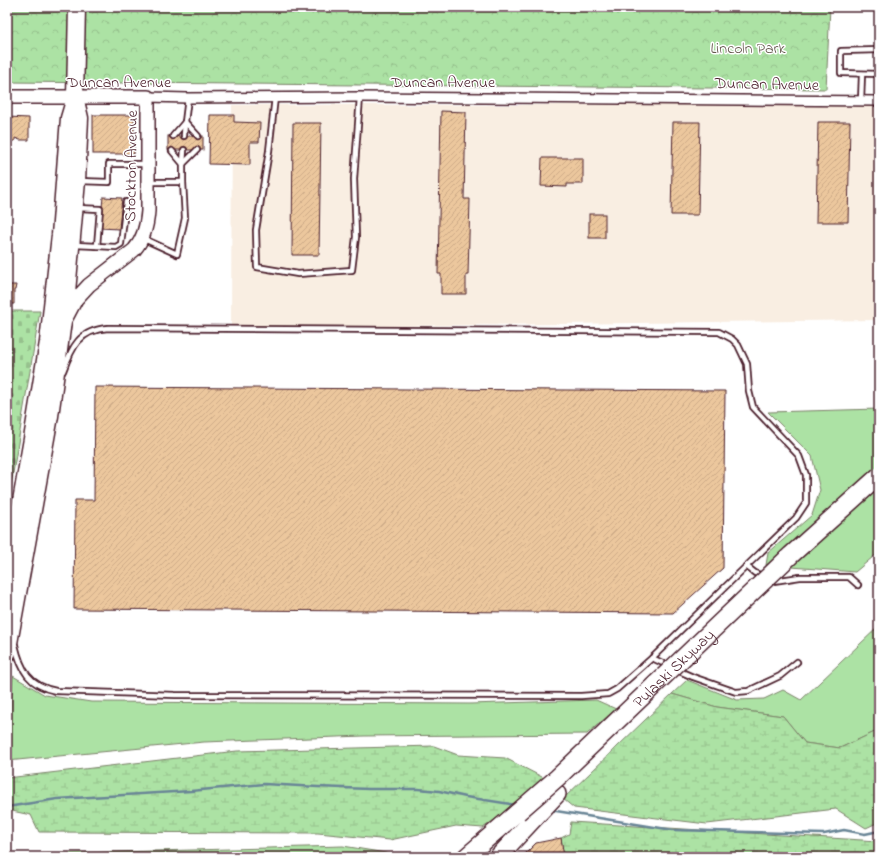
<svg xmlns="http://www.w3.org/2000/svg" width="886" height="864" viewBox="0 0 886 864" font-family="'Indie Flower',sans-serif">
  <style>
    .built { fill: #f9eee2 }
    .grass { fill: #ace2a4; stroke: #7b8068 }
    .wetland { fill: url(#wetland-marsh); stroke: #7b8068 }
    .cemetery { fill: url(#cemetery-stones); stroke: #7b8068 }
    .park { fill: url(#park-crowns); stroke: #7b8068 }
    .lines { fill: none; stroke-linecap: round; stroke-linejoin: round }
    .stream { stroke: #698596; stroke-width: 2.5 }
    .building { fill: url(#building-hatch); stroke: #4a1f2b }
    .service-casing { stroke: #4a1f2b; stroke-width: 8 }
    .minor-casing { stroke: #4a1f2b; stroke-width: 12 }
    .secondary-casing { stroke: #4a1f2b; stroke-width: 16 }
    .trunk-casing { stroke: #4a1f2b; stroke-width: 19 }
    .motorway-casing { stroke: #4a1f2b; stroke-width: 20 }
    .service { stroke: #fff; stroke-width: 4.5 }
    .minor { stroke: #fff; stroke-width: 9 }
    .secondary { stroke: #fff; stroke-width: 13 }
    .trunk { stroke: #fff; stroke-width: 16 }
    .motorway { stroke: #fff; stroke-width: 17 }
    .motorway-bridge-casing { stroke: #4a1f2b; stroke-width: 20; stroke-linecap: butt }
    .motorway-bridge { stroke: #fff; stroke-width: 17 }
    .labels { text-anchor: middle; stroke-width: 3; stroke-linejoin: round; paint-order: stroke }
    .park-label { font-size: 16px; fill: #675a4f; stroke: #fff }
    .street-label { font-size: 16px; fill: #4a1f2b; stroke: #fff }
  </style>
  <defs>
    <pattern id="wetland-marsh" width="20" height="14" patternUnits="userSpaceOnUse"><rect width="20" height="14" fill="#ace2a4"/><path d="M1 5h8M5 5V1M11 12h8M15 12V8" fill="none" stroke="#96c18d"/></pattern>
    <pattern id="cemetery-stones" width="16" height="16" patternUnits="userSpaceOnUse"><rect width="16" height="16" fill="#ace2a4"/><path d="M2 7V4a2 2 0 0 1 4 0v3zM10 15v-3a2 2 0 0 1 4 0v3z" fill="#96c18d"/></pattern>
    <pattern id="park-crowns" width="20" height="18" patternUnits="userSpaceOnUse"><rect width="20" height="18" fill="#ace2a4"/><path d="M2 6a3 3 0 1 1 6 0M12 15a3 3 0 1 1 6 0" fill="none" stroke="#96c18d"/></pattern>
    <pattern id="building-hatch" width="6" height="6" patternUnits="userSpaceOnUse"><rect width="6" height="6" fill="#ecc79d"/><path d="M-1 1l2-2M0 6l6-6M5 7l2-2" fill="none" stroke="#ccaa87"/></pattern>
  </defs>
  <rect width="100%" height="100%" fill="#fff"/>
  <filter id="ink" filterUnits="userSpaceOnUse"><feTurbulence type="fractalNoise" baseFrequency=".025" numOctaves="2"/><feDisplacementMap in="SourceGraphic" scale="8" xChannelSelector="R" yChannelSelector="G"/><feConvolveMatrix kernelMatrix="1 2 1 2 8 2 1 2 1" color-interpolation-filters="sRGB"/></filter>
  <g filter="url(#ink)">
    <polygon class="built" points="232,105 879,105 879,320 231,328"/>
    <g class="grass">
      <polygon points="879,409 879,552 855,572 766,565 768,553 812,515 820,490 812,456 768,412"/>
      <polygon points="879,626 879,730 840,748 805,743 783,716 717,707 672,694 687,680 737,700 764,699 783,690 801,700"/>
      <polygon points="13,676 45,695 91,702 470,704 596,700 616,709 587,734 364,736 204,742 7,761"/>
      <polygon points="343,846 392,854 397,857 41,857 41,854"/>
    </g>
    <g class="wetland">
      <polygon points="672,694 717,707 783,716 805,743 840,748 879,730 879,822 866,828 836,809 707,824 574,808 563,799"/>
      <polygon points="434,746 458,755 505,758 544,778 515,805 483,828 456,826 390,840 318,833 39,832 31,815 7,810 7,778 237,751"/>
      <polygon points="571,822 878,841 879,857 564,857 561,838 569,834"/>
    </g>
    <polygon class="cemetery" points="7,311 40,311 7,509"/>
    <polygon class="park" points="7,7 830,7 826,89 7,82"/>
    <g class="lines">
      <g class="stream">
        <polyline points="7,807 57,799 191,791 264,784 318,787 369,789 418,789 439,791 466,797 516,805"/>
        <polyline points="550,810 673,830 824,834 844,830 865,834 879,831"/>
      </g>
    </g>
    <g class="building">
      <polygon points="441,111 466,112 464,199 470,199 468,275 466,275 466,294 441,294 441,274 438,274"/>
      <rect x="93" y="115" width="41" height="39"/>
      <polygon points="210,115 234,115 234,122 260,123 259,142 250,142 250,165 209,164"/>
      <polygon points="7,117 29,118 29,140 20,140 15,138 15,141 7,141"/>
      <polygon points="673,122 700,122 698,215 671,215"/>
      <polygon points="818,122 850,122 848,222 816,222"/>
      <polygon points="293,123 321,123 319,255 292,255"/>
      <rect x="168" y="136" width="35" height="14"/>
      <polygon points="542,158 583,158 583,184 567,184 567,187 541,186"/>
      <polygon points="103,197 122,198 119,229 100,228"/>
      <rect x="589" y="214" width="16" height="24"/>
      <polygon points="7,285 16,285 15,290 14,290 14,304 10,304 10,306 7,306"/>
      <polygon points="95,387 725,391 723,568 673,613 74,609 75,500 94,500"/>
      <polygon points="561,838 564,857 522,857 536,843"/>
    </g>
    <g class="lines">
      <g class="service-casing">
        <g id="service">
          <polyline points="879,50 841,51 841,73 879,74"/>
          <polyline points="275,97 269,151 256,230 257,267 298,274 352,270 356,237 354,179 360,97"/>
          <polyline points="861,101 862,74"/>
          <polyline points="185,122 198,136"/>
          <polyline points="173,136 185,122 188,98"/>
          <polyline points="184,136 185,122"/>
          <polyline points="183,164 197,150"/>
          <polyline points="183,164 184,150"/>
          <polyline points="79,181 109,182 109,164 146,164"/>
          <polyline points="150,182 183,182 183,164 172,151"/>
          <polyline points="77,208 100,209 97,246 116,247 121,244 126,202"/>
          <polyline points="144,239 177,254 185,218 183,182"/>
          <polyline points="75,245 97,246"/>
          <polyline points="746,566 755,573 764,577"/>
          <polyline points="771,580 774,581 800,577 849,577 858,585"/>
          <path d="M15,645c6,25 14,41 41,46l119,4 406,1 27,-2 9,-5 35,-31 144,-140 10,-15v-28l-7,-19 -46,-49 -4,-16 -2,-27 -9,-19 -6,-6 -13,-7 -611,-4c-29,2 -36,19 -45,43"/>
          <polyline points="652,658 669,666"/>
          <polyline points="677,670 693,677 736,692 748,691 780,676 797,662"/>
        </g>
      </g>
      <g class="minor-casing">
        <polyline id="minor" points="148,97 188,98 360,97 879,101"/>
      </g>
      <g class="secondary-casing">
        <path id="secondary" d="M7,97h141v114c-1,15 -4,28 -14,39l-45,35 -13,14 -10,19"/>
      </g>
      <g class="trunk-casing">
        <g id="trunk">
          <polyline points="7,580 32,439 48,342 60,235 69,118 75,98"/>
          <polyline points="7,654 50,416 67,292 77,181 80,118 75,97 77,7"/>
        </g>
      </g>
      <g class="motorway-casing">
        <g id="motorway">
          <polyline points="466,857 518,812"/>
          <polyline points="498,857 557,794"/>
        </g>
      </g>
      <use href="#service" class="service"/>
      <use href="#minor" class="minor"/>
      <use href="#secondary" class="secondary"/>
      <use href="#trunk" class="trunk"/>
      <use href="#motorway" class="motorway"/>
      <g class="motorway-bridge-casing">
        <g id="motorway-bridge">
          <path id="s1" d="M518,812l39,-34 234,-223 88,-79"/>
        </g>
      </g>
      <use href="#motorway-bridge" class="motorway-bridge"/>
    </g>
  </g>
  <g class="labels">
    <g class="park-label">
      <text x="748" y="53">Lincoln Park</text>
    </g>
    <g class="street-label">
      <text x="119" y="87">Duncan Avenue</text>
      <text x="443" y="87">Duncan Avenue</text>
      <text transform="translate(767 83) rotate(1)" y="6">Duncan Avenue</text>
      <text transform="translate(130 166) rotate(-89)" y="6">Stockton Avenue</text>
      <text dy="6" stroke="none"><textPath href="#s1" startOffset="212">Pulaski Skyway</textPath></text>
    </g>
  </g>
  <rect width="886" height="864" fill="none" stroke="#fff" stroke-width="24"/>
  <rect x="12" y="12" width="862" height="840" fill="none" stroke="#4a1f2b" stroke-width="1.5" filter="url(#ink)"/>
</svg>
